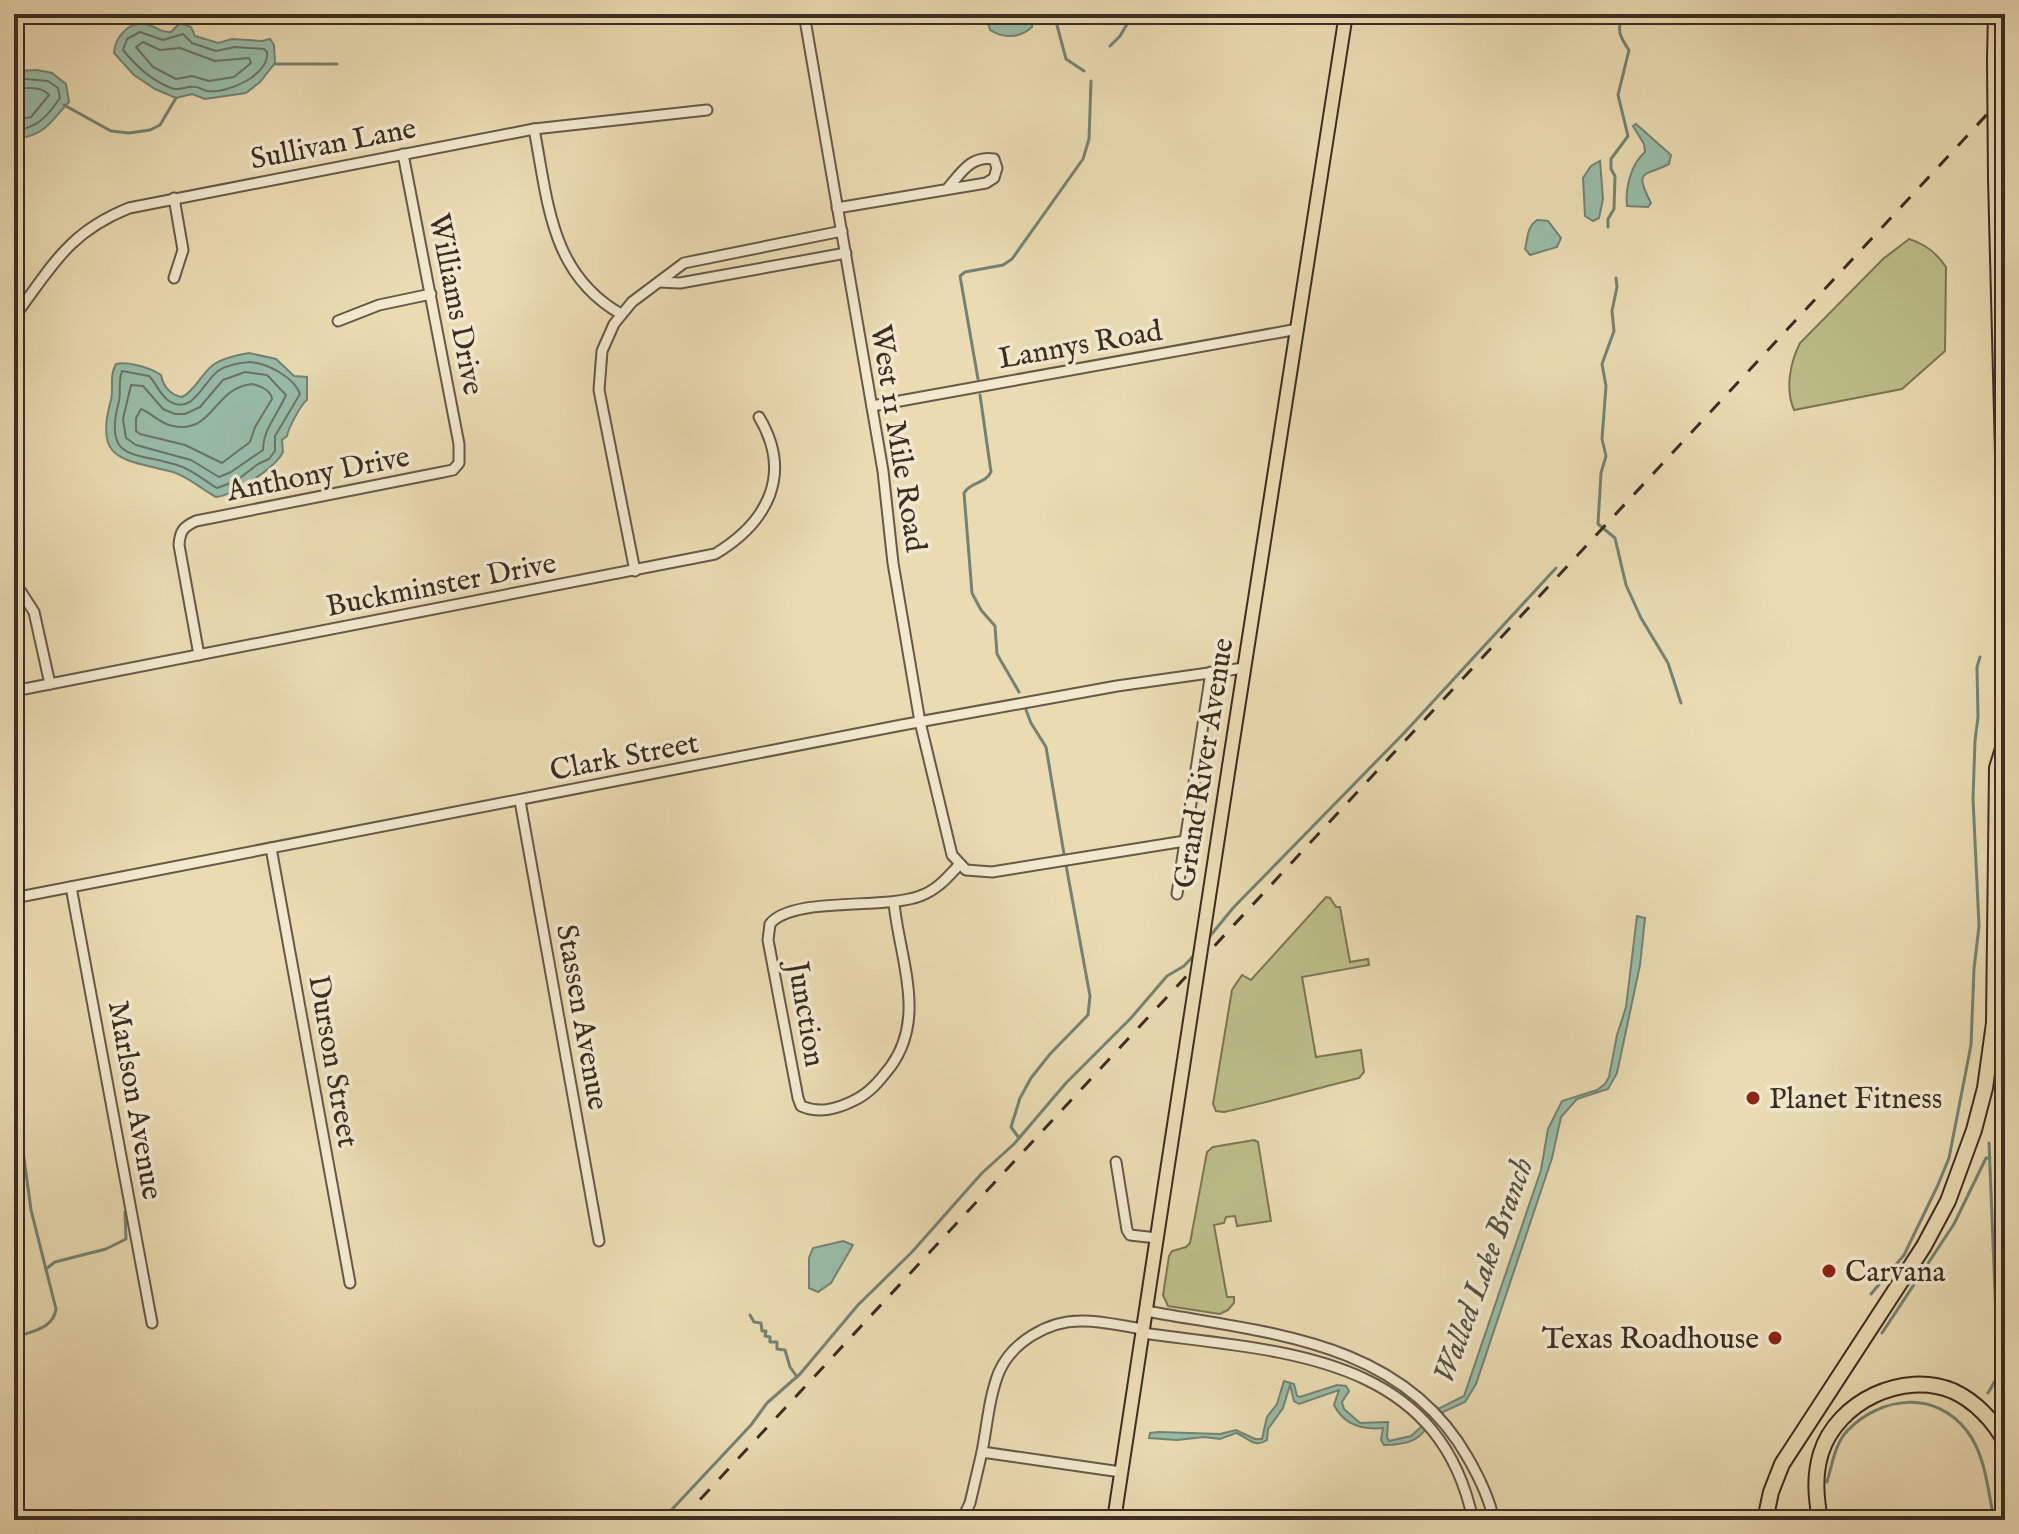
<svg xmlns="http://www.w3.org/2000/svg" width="2019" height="1534" viewBox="0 0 2019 1534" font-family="'IM FELL English',serif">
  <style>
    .green { fill: #bcbe89; stroke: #7c7656; stroke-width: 2 }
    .water { fill: #98bca8; stroke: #738373; stroke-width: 2 }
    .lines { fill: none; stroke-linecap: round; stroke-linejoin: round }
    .shore { stroke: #6a7466; stroke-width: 2 }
    .stream { stroke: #738373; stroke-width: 3 }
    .minor-casing { stroke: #675847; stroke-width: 13 }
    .major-casing { stroke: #3b2d23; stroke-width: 16 }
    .highway-casing { stroke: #3b2d23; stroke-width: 18 }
    .minor { stroke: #f1e8cd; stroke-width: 9 }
    .major { stroke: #eadbb2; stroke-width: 12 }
    .highway { stroke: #eadbb2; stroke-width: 14 }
    .rail { stroke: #3b2d23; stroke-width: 3; stroke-dasharray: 14 14; stroke-linecap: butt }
    .major-bridge-casing { stroke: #3b2d23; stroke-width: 16; stroke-linecap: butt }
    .highway-bridge-casing { stroke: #3b2d23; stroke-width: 18; stroke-linecap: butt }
    .major-bridge { stroke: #eadbb2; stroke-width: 12 }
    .highway-bridge { stroke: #eadbb2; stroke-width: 14 }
    .poi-dot { fill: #8f2418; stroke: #f1e8cd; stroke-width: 3 }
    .labels { text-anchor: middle; stroke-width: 7; stroke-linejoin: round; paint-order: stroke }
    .street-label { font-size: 30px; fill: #3b2d23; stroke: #f1e8cd }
    .poi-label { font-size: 30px; fill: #3b2d23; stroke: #f1e8cd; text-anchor: start }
    .water-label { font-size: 32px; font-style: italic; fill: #525144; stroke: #f1e8cd }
  </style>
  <rect width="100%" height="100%" fill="#eadbb2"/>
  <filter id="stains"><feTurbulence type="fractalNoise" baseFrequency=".0025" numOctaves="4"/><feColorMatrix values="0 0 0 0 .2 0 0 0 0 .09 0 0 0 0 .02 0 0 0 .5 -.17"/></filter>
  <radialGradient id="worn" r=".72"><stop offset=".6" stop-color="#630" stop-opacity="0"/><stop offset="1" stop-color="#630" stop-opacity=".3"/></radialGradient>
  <g class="green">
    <path d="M1909,239c16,5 27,13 37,28l-1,84 -43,38 -108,21c-9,-21 -4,-47 6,-67l83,-84z"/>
    <path d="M1326,897l4,1 6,9h4l10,55 18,-3 1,6 -67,12 14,80 45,-7 3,22 -5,6c-45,11 -89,24 -135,34l-8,-1 -3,-7 19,-114 10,-15 9,5z"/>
    <polygon points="1254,1140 1258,1142 1271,1221 1237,1226 1235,1216 1226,1217 1224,1223 1214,1225 1227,1297 1234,1297 1234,1303 1228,1310 1220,1314 1168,1306 1163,1295 1169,1256 1172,1251 1186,1247 1190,1243 1207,1152 1213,1147"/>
  </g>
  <g class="water">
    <path d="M986,14h47l-1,13c-12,11 -28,12 -42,3z"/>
    <path d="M180,23l11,4 4,9 23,7 14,-4 30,2 8,-2 4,6 1,18 -15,19 -14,11 -41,6 -13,-5 -16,4 -21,-9 -21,-14 -20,-22c1,-16 15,-32 32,-29 10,2 14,9 25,8z"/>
    <path d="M37,70l15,3 14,11 3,18c-20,21 -24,34 -55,37v-68z"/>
    <path d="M1636,124l35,31 -2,9c-24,13 -36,4 -18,39l-3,4 -21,-1c-2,-18 4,-42 18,-54l-1,-8 -11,-18z"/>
    <polygon points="1600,161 1603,199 1599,218 1593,221 1585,216 1583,178 1591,166"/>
    <path d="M1537,220l11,1 13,17 -4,9 -27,8 -5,-6c3,-12 2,-22 12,-29z"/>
    <path d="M249,353l27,6 18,17 13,1v23c-6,4 -19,29 -20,36l-5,4 1,12c-8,16 -49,43 -67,45 -15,-8 -27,-20 -43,-25 -48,-13 -80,-9 -62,-72 3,-13 -2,-24 5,-36 12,-3 35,4 45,11 2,11 9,20 21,22 13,-6 19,-23 31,-32 9,-7 25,-10 36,-12z"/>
    <path d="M1637,916l8,2 -5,47 -23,108 -9,16 -31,10 -16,18 -9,41 -76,226 -11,18 -33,15c-8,23 -24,28 -48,28l-3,-5 2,-12c-20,2 -39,-3 -49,-23l5,-15 -40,14 -5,-3 -4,-16 -7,23 -15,21 -1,11c-13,9 -19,-3 -31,-7l-16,6 -16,-2 -27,3 -28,-2 1,-5 9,-1 61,2 16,-4 19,9h7l5,-22 10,-13 7,-23 10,3 3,12 3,1 37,-12 9,1 3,5 -7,11 2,7 16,14 28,-1 -1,15 2,4 22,-5 10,-9 7,-13 36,-18 77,-226 7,-41 14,-28 35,-11 8,-6 4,-7 8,-42 9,-28z"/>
    <polygon points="843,1241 853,1245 831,1283 818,1292 809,1288 809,1258 813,1248"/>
  </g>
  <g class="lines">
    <g class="shore">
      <path d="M140,32l23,8 20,-6 9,9 24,8 19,-4 29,2 3,3c3,23 -40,42 -60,39 -4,-1 -8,-4 -12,-4 -9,-2 -15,5 -24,1 -20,-8 -34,-21 -48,-38l4,-11z"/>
      <polygon points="143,42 160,50 180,48 215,61 249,58 251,63 234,77 209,81 192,76 176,79 153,67 136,47"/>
      <path d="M14,78l34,3 10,7 2,10c-13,19 -23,30 -46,33"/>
      <path d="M14,88c12,1 27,-3 35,7l-18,22 -17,4"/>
      <path d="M249,362c18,1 45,15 51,32l-25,42v15l-6,8 -11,5 -22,17 -19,7c-12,-7 -23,-17 -37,-22 -43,-15 -78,-2 -61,-65 2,-10 -1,-20 3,-30l27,5c8,8 10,18 20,25 24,15 34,-19 49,-30 8,-6 21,-8 31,-9z"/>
      <path d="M245,372l22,3 19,20c-8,19 -23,34 -23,55l-32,22 -12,5 -28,-17 -55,-15 -10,-7 -3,-19 8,-34 12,1 20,23 12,5h10l15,-7 23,-27z"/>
      <path d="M252,384c8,2 19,6 20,15l-17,28 -5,15 -28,21 -37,-18 -45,-11 -4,-3v-13l5,-9c11,4 19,15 32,17 41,8 40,-38 79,-42z"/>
    </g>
    <g class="stream">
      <polyline points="1054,14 1066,59 1084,71"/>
      <polyline points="1110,46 1120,36 1133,14"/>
      <polyline points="275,64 337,64"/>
      <polyline points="64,105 111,131 129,133 150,130 160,125 176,98"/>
      <path d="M1608,227v-8l6,-10 1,-33 -4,-7v-10l17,-23 -10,-41 11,-45c-9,-13 -13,-20 -6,-36"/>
      <polyline points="1616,278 1617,287 1612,311 1614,331 1602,364 1606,386 1602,439 1606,456 1601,473 1598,524 1615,538 1626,585 1641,618 1668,663 1681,703"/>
      <polyline points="978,379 960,276 965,272 1003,265 1012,259 1083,159 1089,139 1091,81"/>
      <path d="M980,395l11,77c-6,12 -21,10 -27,21l8,100 9,17 14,16 2,28 22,38"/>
      <polyline points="1026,710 1031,723 1046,747 1064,854"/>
      <polyline points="1206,941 1233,908 1405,732 1556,568"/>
      <path d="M14,1103l4,10 13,97 25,99c-3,21 -26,22 -42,29"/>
      <polyline points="1019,1138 1011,1127 1020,1098 1031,1078 1050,1054 1088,1015 1090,996 1066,865"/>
      <polyline points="46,1269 55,1262 106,1249 126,1239 125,1212"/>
      <polyline points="1871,1294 1904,1255 1937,1187 1949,1158 1971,1045 1974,969 1979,926 1973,799 1975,741 1978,717 1977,667 1980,657"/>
      <polyline points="750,1315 754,1322 761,1323 762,1331 766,1331 765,1336 770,1337 770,1342 777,1342 777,1349 785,1350 790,1367 797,1377"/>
      <polyline points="1882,1333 1954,1224 1986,1158 1990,1158"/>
      <polyline points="1988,1393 1996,1379 1998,1367 1989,1143"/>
      <path d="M1827,1482c5,-17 8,-39 21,-52 33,-34 88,-40 119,1 19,25 21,60 27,89"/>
      <polyline points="662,1520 751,1425 767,1403 800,1374 858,1305 912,1252 982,1173 1014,1144 1066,1083 1131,1018 1167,976 1184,966 1196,953"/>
    </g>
    <g class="minor-casing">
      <g id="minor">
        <polyline points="804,14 883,471 893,563 920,722 952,855 966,870 992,872 1185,841"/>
        <path d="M534,129c14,72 16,145 87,185"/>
        <path d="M837,208l149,-25 8,-5 3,-10 -3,-9c-23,-4 -33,14 -46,29"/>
        <polyline points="174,278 183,250 174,198"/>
        <polyline points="659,282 680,283 846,253"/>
        <path d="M14,317c38,-50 53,-84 115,-109l405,-79 173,-19"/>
        <polyline points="338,321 379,305 431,294"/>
        <polyline points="872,406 1298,329"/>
        <polyline points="635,571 599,390 602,351 614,324 632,302 684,263 842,231"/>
        <polyline points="14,581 34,612 50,684"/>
        <path d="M199,655l-20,-110c1,-14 4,-18 17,-24l247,-49 10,-2 6,-7v-19l-56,-290"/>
        <path d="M14,691l701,-137c53,-32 78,-80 44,-137"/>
        <polyline points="520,801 599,1241"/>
        <polyline points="271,848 350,1283"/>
        <polyline points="71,887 152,1323"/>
        <polyline points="1177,894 1211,672"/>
        <polyline points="14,898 902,725 1117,686 1244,668"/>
        <path d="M894,903c5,54 33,113 -3,163 -11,14 -20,26 -36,34 -18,9 -35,14 -54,6l-3,-8 -30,-158 2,-16c22,-28 114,-14 150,-28 17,-6 27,-18 39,-31"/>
        <polyline points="1116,1162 1127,1230 1130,1235 1157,1238"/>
        <path d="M1146,1311c119,22 255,28 322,147 11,19 21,40 26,62"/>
        <path d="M1142,1333c138,19 296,20 331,187"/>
        <path d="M982,1452c5,-26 7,-55 17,-80 13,-30 49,-51 81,-51 20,-1 42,5 62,8"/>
        <polyline points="962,1520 970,1503 982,1452 1121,1472"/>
      </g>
    </g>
    <g class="major-casing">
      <g id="major">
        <polyline points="1229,766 1346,14"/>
        <polyline points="1114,1520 1165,1184"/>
      </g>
    </g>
    <g class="highway-casing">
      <g id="highway">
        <polyline points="1995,59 1996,14"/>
        <polyline points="1996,178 2005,532"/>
        <polyline points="1765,1520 1771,1492 1782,1464 1924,1246 1948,1201 1974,1130 1985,1088 1994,1023 1997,768 2005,742"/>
        <path d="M1820,1520c-4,-23 -6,-44 1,-67 16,-51 82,-83 132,-62 22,10 41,30 52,51"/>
      </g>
    </g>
    <use href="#minor" class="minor"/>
    <use href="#major" class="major"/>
    <use href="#highway" class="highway"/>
    <polyline class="rail" points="681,1520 2005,95"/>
    <g class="major-bridge-casing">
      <polyline id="major-bridge" points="1165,1184 1229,766"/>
    </g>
    <g class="highway-bridge-casing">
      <polyline id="highway-bridge" points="1995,59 1996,178"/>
    </g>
    <use href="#major-bridge" class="major-bridge"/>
    <use href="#highway-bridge" class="highway-bridge"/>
  </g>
  <g class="poi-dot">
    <circle cx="1753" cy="1098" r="8"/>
    <circle cx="1829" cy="1271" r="8"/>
    <circle cx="1775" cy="1338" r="8"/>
  </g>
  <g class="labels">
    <g class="street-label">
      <text transform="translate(333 143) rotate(-11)" y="10">Sullivan Lane</text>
      <text transform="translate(457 304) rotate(79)" y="10">Williams Drive</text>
      <text transform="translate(1080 344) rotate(-10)" y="10">Lannys Road</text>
      <text transform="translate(899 438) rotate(81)" y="10">West 11 Mile Road</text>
      <text transform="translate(318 473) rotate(-11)" y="10">Anthony Drive</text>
      <text transform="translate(441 584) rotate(-11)" y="10">Buckminster Drive</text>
      <text transform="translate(624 756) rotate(-11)" y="10">Clark Street</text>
      <text transform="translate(1203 763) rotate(-81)" y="10">Grand River Avenue</text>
      <text transform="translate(807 1014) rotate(80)" y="10">Junction</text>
      <text transform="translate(583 1017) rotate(80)" y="10">Stassen Avenue</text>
      <text transform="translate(334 1061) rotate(80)" y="10">Durson Street</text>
      <text transform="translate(136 1100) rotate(80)" y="10">Marlson Avenue</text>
    </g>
    <g class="poi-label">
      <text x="1769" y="1108">Planet Fitness</text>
      <text x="1845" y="1281">Carvana</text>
      <text x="1759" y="1348" text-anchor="end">Texas Roadhouse</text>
    </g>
    <g class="water-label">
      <text transform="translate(1482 1270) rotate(-70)" y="11">Walled Lake Branch</text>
    </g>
  </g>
  <rect width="2019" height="1534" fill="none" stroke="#eadbb2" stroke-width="48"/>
  <rect x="16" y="16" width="1987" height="1502" fill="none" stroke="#3b2d23" stroke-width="4"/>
  <rect x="24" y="24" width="1971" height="1486" fill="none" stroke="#3b2d23" stroke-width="2"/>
  <rect width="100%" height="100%" filter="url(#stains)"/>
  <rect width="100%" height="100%" fill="url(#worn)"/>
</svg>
